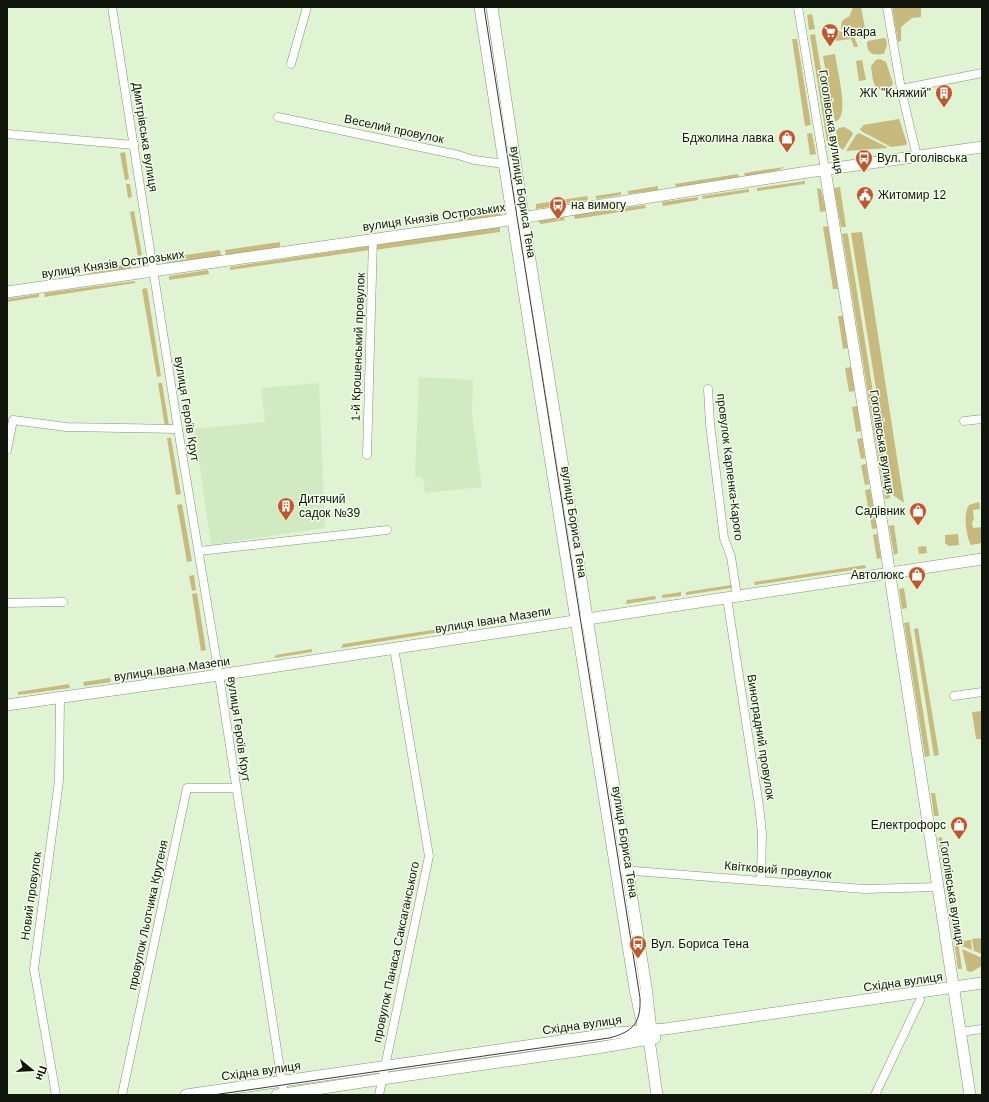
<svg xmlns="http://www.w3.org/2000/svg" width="989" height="1102" viewBox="0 0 989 1102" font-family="Arial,sans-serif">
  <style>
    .built { fill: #d2eac2 }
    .green { fill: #c8ba7e }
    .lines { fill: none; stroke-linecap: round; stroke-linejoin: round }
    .street-casing { stroke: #829476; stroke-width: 9 }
    .secondary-casing { stroke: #829476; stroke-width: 12 }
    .street { stroke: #fff; stroke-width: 8 }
    .secondary { stroke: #fff; stroke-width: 11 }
    .tram { stroke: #363e2f; stroke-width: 1 }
    .labels { text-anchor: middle; stroke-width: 3; stroke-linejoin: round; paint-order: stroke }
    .poi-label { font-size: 12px; fill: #10160b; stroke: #f2feea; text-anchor: start }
    .street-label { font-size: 12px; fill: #10160b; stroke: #f2feea }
  </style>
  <rect width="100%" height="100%" fill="#e0f4d3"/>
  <g class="built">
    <polygon points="419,377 473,380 472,414 482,487 425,493 423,478 415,476"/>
    <polygon points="319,383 325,528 211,545 194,429 265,422 261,388"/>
  </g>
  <g class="green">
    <path d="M853,7h8l6,31 -26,-9c0,-7 1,-10 8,-12z"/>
    <polygon points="892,7 921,7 921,17 912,18 901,27 901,41 898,42"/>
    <polygon points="812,14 815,29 809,30 807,15"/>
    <polygon points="833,29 854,36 858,47 854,47 851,39 836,41 835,37 834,37"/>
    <polygon points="815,34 832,135 827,142 810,35"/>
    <path d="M884,38l2,1 1,6 -3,9c-11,1 -17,1 -17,-12l1,-1z"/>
    <polygon points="792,39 797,39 811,125 805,126"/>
    <path d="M835,54c2,14 11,50 6,61 -1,4 -3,5 -6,7l-12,-66z"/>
    <path d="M880,59l6,3 7,21 -2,5c-19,7 -18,-9 -20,-22l5,-6z"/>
    <polygon points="862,60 866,80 859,81 856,61"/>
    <polygon points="899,119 907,143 906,145 891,147 861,131 860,128 863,127 863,125"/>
    <path d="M844,127l7,4 2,3 -10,16c-6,-3 -6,-12 -7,-19l3,-3z"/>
    <polygon points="812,133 816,154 810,155 807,134"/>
    <polygon points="859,133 887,147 887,148 846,151 856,135"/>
    <polygon points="125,152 129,179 125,180 120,153"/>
    <polygon points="785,167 776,171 745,176 744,173"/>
    <polygon points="738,174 739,177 676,187 675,184"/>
    <polygon points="805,181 805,184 757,191 757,188"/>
    <polygon points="126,184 130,184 132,197 128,198"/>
    <polygon points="658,186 658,190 628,194 628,191"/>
    <polygon points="840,187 846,227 841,227 834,188"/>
    <polygon points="817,188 821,189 826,211 820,212"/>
    <polygon points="749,189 749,192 703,199 702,196"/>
    <polygon points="621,192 621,195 596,199 596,196"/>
    <polygon points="587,196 588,200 536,209 536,204"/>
    <polygon points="698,197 698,200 663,206 662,202"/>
    <polygon points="645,205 646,208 575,219 574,215"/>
    <polygon points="134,211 142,255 138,256 130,212"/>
    <polygon points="500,211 501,215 459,221 459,218"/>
    <polygon points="564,217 565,220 541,224 538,221"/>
    <polygon points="828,226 838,289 833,289 823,227"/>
    <polygon points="500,227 500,232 375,250 375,245"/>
    <polygon points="862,232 904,503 893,495 851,233"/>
    <polygon points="847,233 848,235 890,498 885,499 842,234"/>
    <polygon points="280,242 280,247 226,255 225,250"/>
    <polygon points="370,246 370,250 230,270 230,267"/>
    <polygon points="220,250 221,256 170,263 167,263 165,258"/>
    <polygon points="130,264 131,268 89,274 90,270"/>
    <polygon points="208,270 209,274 169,280 169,276"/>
    <polygon points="135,281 135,283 44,297 45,293"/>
    <polygon points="147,288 161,376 157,377 142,289"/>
    <polygon points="39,294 39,297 7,302 7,299"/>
    <polygon points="843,316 848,348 843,349 838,316"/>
    <polygon points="851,367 855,391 849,392 845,368"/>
    <polygon points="158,383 162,383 169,426 165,427"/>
    <polygon points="857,406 861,431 856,432 852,407"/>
    <polygon points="167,438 171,438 181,494 176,495"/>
    <polygon points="862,438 865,458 861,459 857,439"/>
    <polygon points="866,464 869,484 865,485 861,465"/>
    <polygon points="870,489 877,528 872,529 865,490"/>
    <path d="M979,502l1,7 -7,1 1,9 -2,3 1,6 9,-1v16l-11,2c-5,-9 -8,-32 -2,-40z"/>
    <polygon points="182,504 192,561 187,562 177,505"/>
    <polygon points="894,525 898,553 894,555 889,526"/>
    <polygon points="877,534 881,558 877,559 873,535"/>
    <polygon points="958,534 959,545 949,546 945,543 945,535"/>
    <polygon points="926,546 927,553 919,554 918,547"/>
    <polygon points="865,565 866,568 755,585 754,582"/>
    <polygon points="194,575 196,590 192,591 189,576"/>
    <polygon points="731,585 731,588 686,595 686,592"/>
    <polygon points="904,588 907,608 902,609 899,589"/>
    <polygon points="681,592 681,596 662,598 662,595"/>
    <polygon points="197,593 206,650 201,651 192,594"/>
    <polygon points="655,596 656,599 626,604 627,600"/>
    <polygon points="536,614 536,617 517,620 517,617"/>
    <polygon points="909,622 930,756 925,757 904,623"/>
    <polygon points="470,624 471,627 453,630 452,627"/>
    <polygon points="445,628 446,631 341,648 343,644"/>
    <polygon points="918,628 939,755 934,756 914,629"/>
    <polygon points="312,649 312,652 274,658 276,655"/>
    <polygon points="199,666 200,670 182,672 182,669"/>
    <polygon points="175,669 175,673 154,676 153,673"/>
    <polygon points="147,674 148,677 130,680 129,676"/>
    <polygon points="110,678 111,682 84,686 83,682"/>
    <polygon points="69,684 70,688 18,695 18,692"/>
    <polygon points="982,711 982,739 976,739 972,712"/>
    <polygon points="931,793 935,793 939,816 934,816"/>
    <polygon points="942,837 951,895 947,895 938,838"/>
    <polygon points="952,900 962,969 958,969 948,901"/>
    <polygon points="982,938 982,954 974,951 972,939"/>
    <polygon points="971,940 972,950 962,946 961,941"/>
    <polygon points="962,949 982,958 982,966 971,972 967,971"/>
  </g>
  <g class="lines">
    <g class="street-casing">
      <g id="street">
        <polyline points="112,7 178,429 219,675 284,1095"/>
        <polyline points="798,7 825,170"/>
        <polyline points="887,7 901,89 917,157"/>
        <polyline points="291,64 307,7"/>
        <polyline points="901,89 982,73"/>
        <polyline points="278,117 458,155 474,160 504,164"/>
        <polyline points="7,134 134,145"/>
        <polyline points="708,389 710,424 724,538 731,557 737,596"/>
        <polyline points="964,421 982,419"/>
        <polyline points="7,450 13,420 66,427 178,429"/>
        <polyline points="367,455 373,239"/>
        <polyline points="199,551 387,530"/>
        <polyline points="727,598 759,806 762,833 761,880"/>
        <polyline points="7,603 63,602"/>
        <polyline points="954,696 982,692"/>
        <polyline points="622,870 864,889 939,887"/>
        <polyline points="960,1032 982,1029"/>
        <polyline points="56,1095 34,969 59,781 60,698"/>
        <polyline points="122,1095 187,788 236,788"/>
        <polyline points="379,1095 429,856 394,648"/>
        <polyline points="875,1095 920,1000"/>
      </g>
    </g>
    <g class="secondary-casing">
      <g id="secondary">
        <polyline points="480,7 536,369 635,989 644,1031 649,1039 657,1095"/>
        <polyline points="492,7 526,235 646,987 651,1030 649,1039"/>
        <polyline points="825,170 880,511 970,1095"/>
        <polyline points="7,292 502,221 801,173 982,147"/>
        <polyline points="7,705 219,675 982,559"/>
        <polyline points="186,1095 617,1033 665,1029 982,983"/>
        <polyline points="277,1095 382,1079 597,1048 655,1038"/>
      </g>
    </g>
    <use href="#street" class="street"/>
    <use href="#secondary" class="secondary"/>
    <path class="tram" d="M213,1095l396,-57c24,-6 32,-15 31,-40l-156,-991"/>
  </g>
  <defs>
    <g id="supermarket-pin" transform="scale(0.9)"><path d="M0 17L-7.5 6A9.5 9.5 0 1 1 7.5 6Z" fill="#bf582d" stroke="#f2feea"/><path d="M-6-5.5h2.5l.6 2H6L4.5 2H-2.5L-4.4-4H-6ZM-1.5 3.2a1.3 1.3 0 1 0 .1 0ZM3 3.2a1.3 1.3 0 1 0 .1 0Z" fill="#fff"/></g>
    <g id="building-pin" transform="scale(0.9)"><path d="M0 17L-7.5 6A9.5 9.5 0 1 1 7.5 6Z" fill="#bf582d" stroke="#f2feea"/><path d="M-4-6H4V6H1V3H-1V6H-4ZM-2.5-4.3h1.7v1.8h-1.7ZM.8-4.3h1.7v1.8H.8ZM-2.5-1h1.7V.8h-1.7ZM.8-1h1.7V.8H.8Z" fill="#fff"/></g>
    <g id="shop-pin" transform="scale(0.9)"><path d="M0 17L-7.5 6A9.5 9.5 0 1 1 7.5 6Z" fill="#bf582d" stroke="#f2feea"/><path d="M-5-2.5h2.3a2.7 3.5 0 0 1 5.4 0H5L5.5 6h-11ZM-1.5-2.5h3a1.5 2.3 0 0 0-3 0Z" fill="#fff"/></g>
    <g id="bus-pin" transform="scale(0.9)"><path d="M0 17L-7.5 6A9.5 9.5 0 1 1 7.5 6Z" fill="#bf582d" stroke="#f2feea"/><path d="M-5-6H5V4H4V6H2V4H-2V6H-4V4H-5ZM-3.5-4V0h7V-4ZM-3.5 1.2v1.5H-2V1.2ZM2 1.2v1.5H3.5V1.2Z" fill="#fff"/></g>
    <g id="civic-pin" transform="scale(0.9)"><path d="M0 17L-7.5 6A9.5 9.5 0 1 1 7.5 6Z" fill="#bf582d" stroke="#f2feea"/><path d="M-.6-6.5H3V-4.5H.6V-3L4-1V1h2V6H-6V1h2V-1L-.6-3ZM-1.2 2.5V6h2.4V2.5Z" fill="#fff"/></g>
  </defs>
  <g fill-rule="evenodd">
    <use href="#supermarket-pin" x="830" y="32"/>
    <use href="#building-pin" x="944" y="93"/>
    <use href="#shop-pin" x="787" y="138"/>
    <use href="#bus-pin" x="864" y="158"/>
    <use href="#civic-pin" x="865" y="195"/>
    <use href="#bus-pin" x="558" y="205"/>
    <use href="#building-pin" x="286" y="506"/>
    <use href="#shop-pin" x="918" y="511"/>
    <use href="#shop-pin" x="917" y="575"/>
    <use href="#shop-pin" x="959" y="825"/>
    <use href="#bus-pin" x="638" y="944"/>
  </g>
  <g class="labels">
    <g class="poi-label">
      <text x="843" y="36">Квара</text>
      <text x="931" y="97" text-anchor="end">ЖК "Княжий"</text>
      <text x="774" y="142" text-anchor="end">Бджолина лавка</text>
      <text x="877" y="162">Вул. Гоголівська</text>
      <text x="878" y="199">Житомир 12</text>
      <text x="571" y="209">на вимогу</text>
      <text x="299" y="503">Дитячий<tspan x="299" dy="14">садок №39</tspan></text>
      <text x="905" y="515" text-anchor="end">Садівник</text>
      <text x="904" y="579" text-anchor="end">Автолюкс</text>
      <text x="946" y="829" text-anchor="end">Електрофорс</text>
      <text x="651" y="948">Вул. Бориса Тена</text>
    </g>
    <g class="street-label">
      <text transform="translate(831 122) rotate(81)" y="4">Гоголівська вулиця</text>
      <text transform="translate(394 129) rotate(12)" y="4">Веселий провулок</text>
      <text transform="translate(145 137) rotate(81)" y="4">Дмитрівська вулиця</text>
      <text transform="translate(523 202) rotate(81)" y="4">вулиця Бориса Тена</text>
      <text transform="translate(434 217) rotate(-8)" y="4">вулиця Князів Острозьких</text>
      <text transform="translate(113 264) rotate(-8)" y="4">вулиця Князів Острозьких</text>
      <text transform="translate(358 347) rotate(-88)" y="4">1-й Крошенський провулок</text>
      <text transform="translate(187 409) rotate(81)" y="4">вулиця Героїв Крут</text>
      <text transform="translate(882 442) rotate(81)" y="4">Гоголівська вулиця</text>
      <text transform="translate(730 467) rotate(83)" y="4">провулок Карпенка-Карого</text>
      <text transform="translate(574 522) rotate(81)" y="4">вулиця Бориса Тена</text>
      <text transform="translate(493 620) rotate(-9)" y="4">вулиця Івана Мазепи</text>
      <text transform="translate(172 669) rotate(-8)" y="4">вулиця Івана Мазепи</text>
      <text transform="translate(239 729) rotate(82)" y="4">вулиця Героїв Крут</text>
      <text transform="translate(761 737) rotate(81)" y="4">Виноградний провулок</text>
      <text transform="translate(625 842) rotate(81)" y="4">вулиця Бориса Тена</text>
      <text transform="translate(778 870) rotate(5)" y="4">Квітковий провулок</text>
      <text transform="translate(952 893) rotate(81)" y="4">Гоголівська вулиця</text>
      <text transform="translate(31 896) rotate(-82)" y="4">Новий провулок</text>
      <text transform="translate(148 915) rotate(-78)" y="4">провулок Льотчика Крутеня</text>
      <text transform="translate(396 952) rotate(-78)" y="4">провулок Панаса Саксаганського</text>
      <text transform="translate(903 982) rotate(-8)" y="4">Східна вулиця</text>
      <text transform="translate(582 1025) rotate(-8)" y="4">Східна вулиця</text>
      <text transform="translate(261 1071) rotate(-8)" y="4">Східна вулиця</text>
    </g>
  </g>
  <rect width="989" height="1102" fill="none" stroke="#10160b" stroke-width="16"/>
  <g transform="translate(32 1070) rotate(108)" stroke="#f2feea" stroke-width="3" paint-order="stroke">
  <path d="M0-3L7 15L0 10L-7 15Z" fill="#10160b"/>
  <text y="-6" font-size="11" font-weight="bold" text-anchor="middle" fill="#10160b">Пн</text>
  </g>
</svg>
